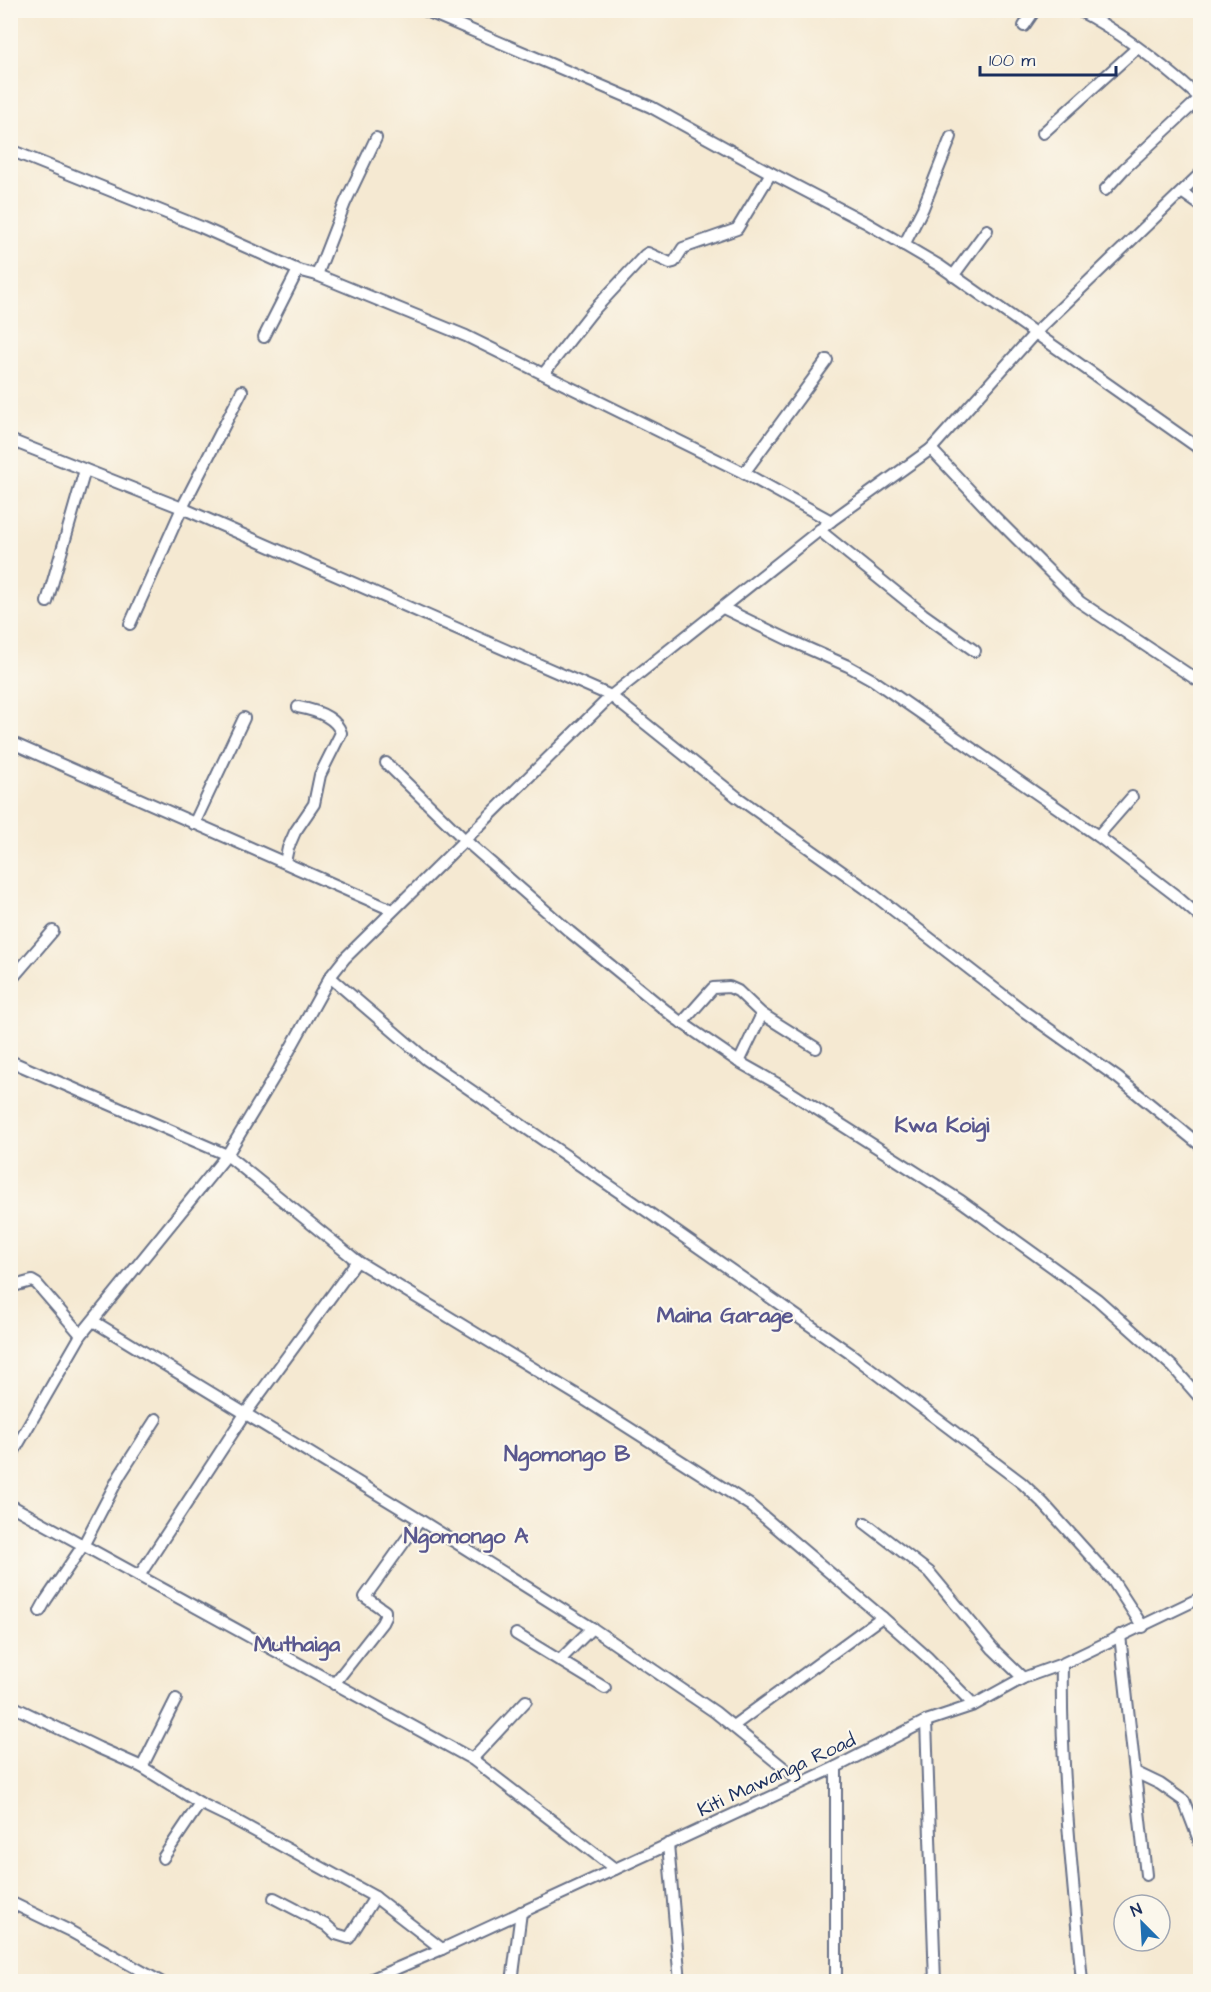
<svg xmlns="http://www.w3.org/2000/svg" width="1211" height="1992" viewBox="0 0 1211 1992" font-family="'Architects Daughter',sans-serif">
  <style>
    .lines { fill: none; stroke-linecap: round; stroke-linejoin: round }
    .street-casing { stroke: #677087; stroke-width: 14 }
    .street { stroke: #fff; stroke-width: 10 }
    .labels { text-anchor: middle; stroke-width: 4.5; stroke-linejoin: round; paint-order: stroke }
    .street-label { font-size: 20px; fill: #1b2f5e; stroke: #fbf7ec }
    .quarter-label { font-size: 22px; font-weight: bold; fill: #59578e; stroke: #fbf7ec }
  </style>
  <rect width="100%" height="100%" fill="#fbf7ec"/>
  <filter id="ink" filterUnits="userSpaceOnUse"><feTurbulence type="fractalNoise" baseFrequency=".0167" numOctaves="2"/><feDisplacementMap in="SourceGraphic" scale="12" xChannelSelector="R" yChannelSelector="G"/><feConvolveMatrix kernelMatrix="1 2 1 2 8 2 1 2 1" color-interpolation-filters="sRGB"/></filter>
  <filter id="wash" filterUnits="userSpaceOnUse"><feTurbulence type="fractalNoise" baseFrequency=".008" numOctaves="4" result="noise"/><feDisplacementMap in="SourceGraphic" scale="24" xChannelSelector="R" yChannelSelector="G"/><feGaussianBlur stdDeviation="1.35" result="paint"/><feColorMatrix in="noise" values="0 0 0 0 0 0 0 0 0 0 0 0 0 0 0 0 0 1.4 0 .05"/><feComposite in="paint" operator="in"/></filter>
  <g filter="url(#wash)">
    <rect width="100%" height="100%" fill="#f5e9d2"/>
  </g>
  <g filter="url(#ink)">
    <g class="lines">
      <g class="street-casing">
        <g id="street">
          <polyline points="424,10 651,107 771,173 865,222 940,266 1200,449"/>
          <path d="M1078,10c45,23 85,55 122,88"/>
          <polyline points="1024,26 1035,10"/>
          <polyline points="1043,133 1137,48"/>
          <polyline points="10,150 201,227 298,270 317,275 466,336 744,473 831,521"/>
          <polyline points="1105,190 1124,169 1200,98"/>
          <polyline points="1183,193 1200,205"/>
          <polyline points="904,245 923,208 951,137"/>
          <polyline points="317,275 345,203 376,138"/>
          <polyline points="953,276 987,230"/>
          <polyline points="264,337 298,270"/>
          <polyline points="544,373 592,312 645,255 648,253 670,263 674,262 683,248 737,229 771,173"/>
          <polyline points="10,440 182,508 611,696 737,797 865,888 1025,1012 1118,1078 1200,1145"/>
          <polyline points="931,449 991,513 1080,602 1200,682"/>
          <polyline points="744,473 827,360"/>
          <polyline points="819,530 923,614 975,651"/>
          <polyline points="47,602 85,470"/>
          <polyline points="723,608 789,640 848,666 873,680 1098,836 1132,797"/>
          <polyline points="130,624 182,508 242,391"/>
          <polyline points="10,742 392,910"/>
          <polyline points="386,763 466,841 570,932 675,1018 739,1062 776,1083 961,1201 1097,1299 1173,1367 1200,1398"/>
          <polyline points="194,824 244,718"/>
          <polyline points="1098,836 1175,895 1200,917"/>
          <path d="M285,862l3,-14 7,-16 19,-28 6,-29 21,-42c-5,-17 -27,-23 -43,-26"/>
          <polyline points="330,977 427,1060 648,1212 851,1354 1022,1483 1043,1503 1113,1581 1143,1627"/>
          <polyline points="10,981 53,931"/>
          <polyline points="682,1023 713,988 729,987 738,991 762,1014 816,1048"/>
          <polyline points="10,1061 227,1155 357,1261"/>
          <polyline points="739,1062 762,1014"/>
          <polyline points="10,1287 32,1281 37,1284 81,1335"/>
          <polyline points="93,1321 420,1520 592,1628 715,1712 801,1782"/>
          <polyline points="10,1458 81,1335 227,1155 279,1069 330,977 345,958 611,696 831,521 931,449 1036,332 1200,174"/>
          <polyline points="10,1505 472,1759 615,1869"/>
          <polyline points="865,1523 929,1572 993,1649 1023,1678"/>
          <polyline points="139,1576 245,1414 357,1261 582,1398 750,1505 882,1617 927,1657 974,1705"/>
          <polyline points="40,1611 46,1600 84,1544 120,1475 156,1419"/>
          <polyline points="516,1634 605,1688"/>
          <polyline points="1120,1635 1146,1875"/>
          <polyline points="560,1660 592,1628"/>
          <path d="M1062,1664c-2,106 11,212 20,318"/>
          <polyline points="334,1684 382,1623 385,1617 385,1611 365,1597 420,1520"/>
          <polyline points="10,1705 99,1748 142,1767 200,1803 231,1818 375,1897 442,1949"/>
          <polyline points="926,1721 935,1982"/>
          <polyline points="733,1726 882,1617"/>
          <polyline points="472,1759 526,1701"/>
          <polyline points="142,1767 176,1699"/>
          <polyline points="1135,1772 1160,1784 1184,1801 1200,1843"/>
          <polyline points="668,1844 680,1982"/>
          <polyline points="163,1858 200,1803"/>
          <polyline points="274,1898 326,1925 336,1934 349,1938 375,1897"/>
          <polyline points="10,1902 68,1930 161,1982"/>
          <polyline points="365,1982 442,1949 836,1767 926,1721 974,1705 1023,1678 1062,1664 1200,1598"/>
          <polyline points="512,1982 521,1912"/>
          <polyline points="836,1982 836,1767"/>
        </g>
      </g>
      <use href="#street" class="street"/>
    </g>
  </g>
  <g class="labels">
    <g class="street-label">
      <text transform="translate(776 1774) rotate(-25)" y="7">Kiti Mawanga Road</text>
    </g>
    <g class="quarter-label">
      <text x="942" y="1132">Kwa Koigi</text>
      <text x="725" y="1322">Maina Garage</text>
      <text x="567" y="1461">Ngomongo B</text>
      <text x="466" y="1543">Ngomongo A</text>
      <text x="297" y="1651">Muthaiga</text>
    </g>
  </g>
  <rect width="1211" height="1992" fill="none" stroke="#fbf7ec" stroke-width="36"/>
  <g transform="translate(1142 1923) rotate(336)"><circle r="28" fill="#fbf7ec" stroke="#a1a7b3" stroke-width="1.5"/>
  <path d="M0-4.5L10 22L0 15L-10 22Z" fill="#1f6fb2"/>
  <text y="-9" font-size="16" font-weight="bold" text-anchor="middle" fill="#1b2f5e">N</text>
  </g>
  <path d="M980 66v9h136v-9" fill="none" stroke="#1b2f5e" stroke-width="3"/>
  <text x="989" y="66" font-size="18" fill="#1b2f5e" stroke="#fbf7ec" stroke-width="4.5" paint-order="stroke">100 m</text>
</svg>
